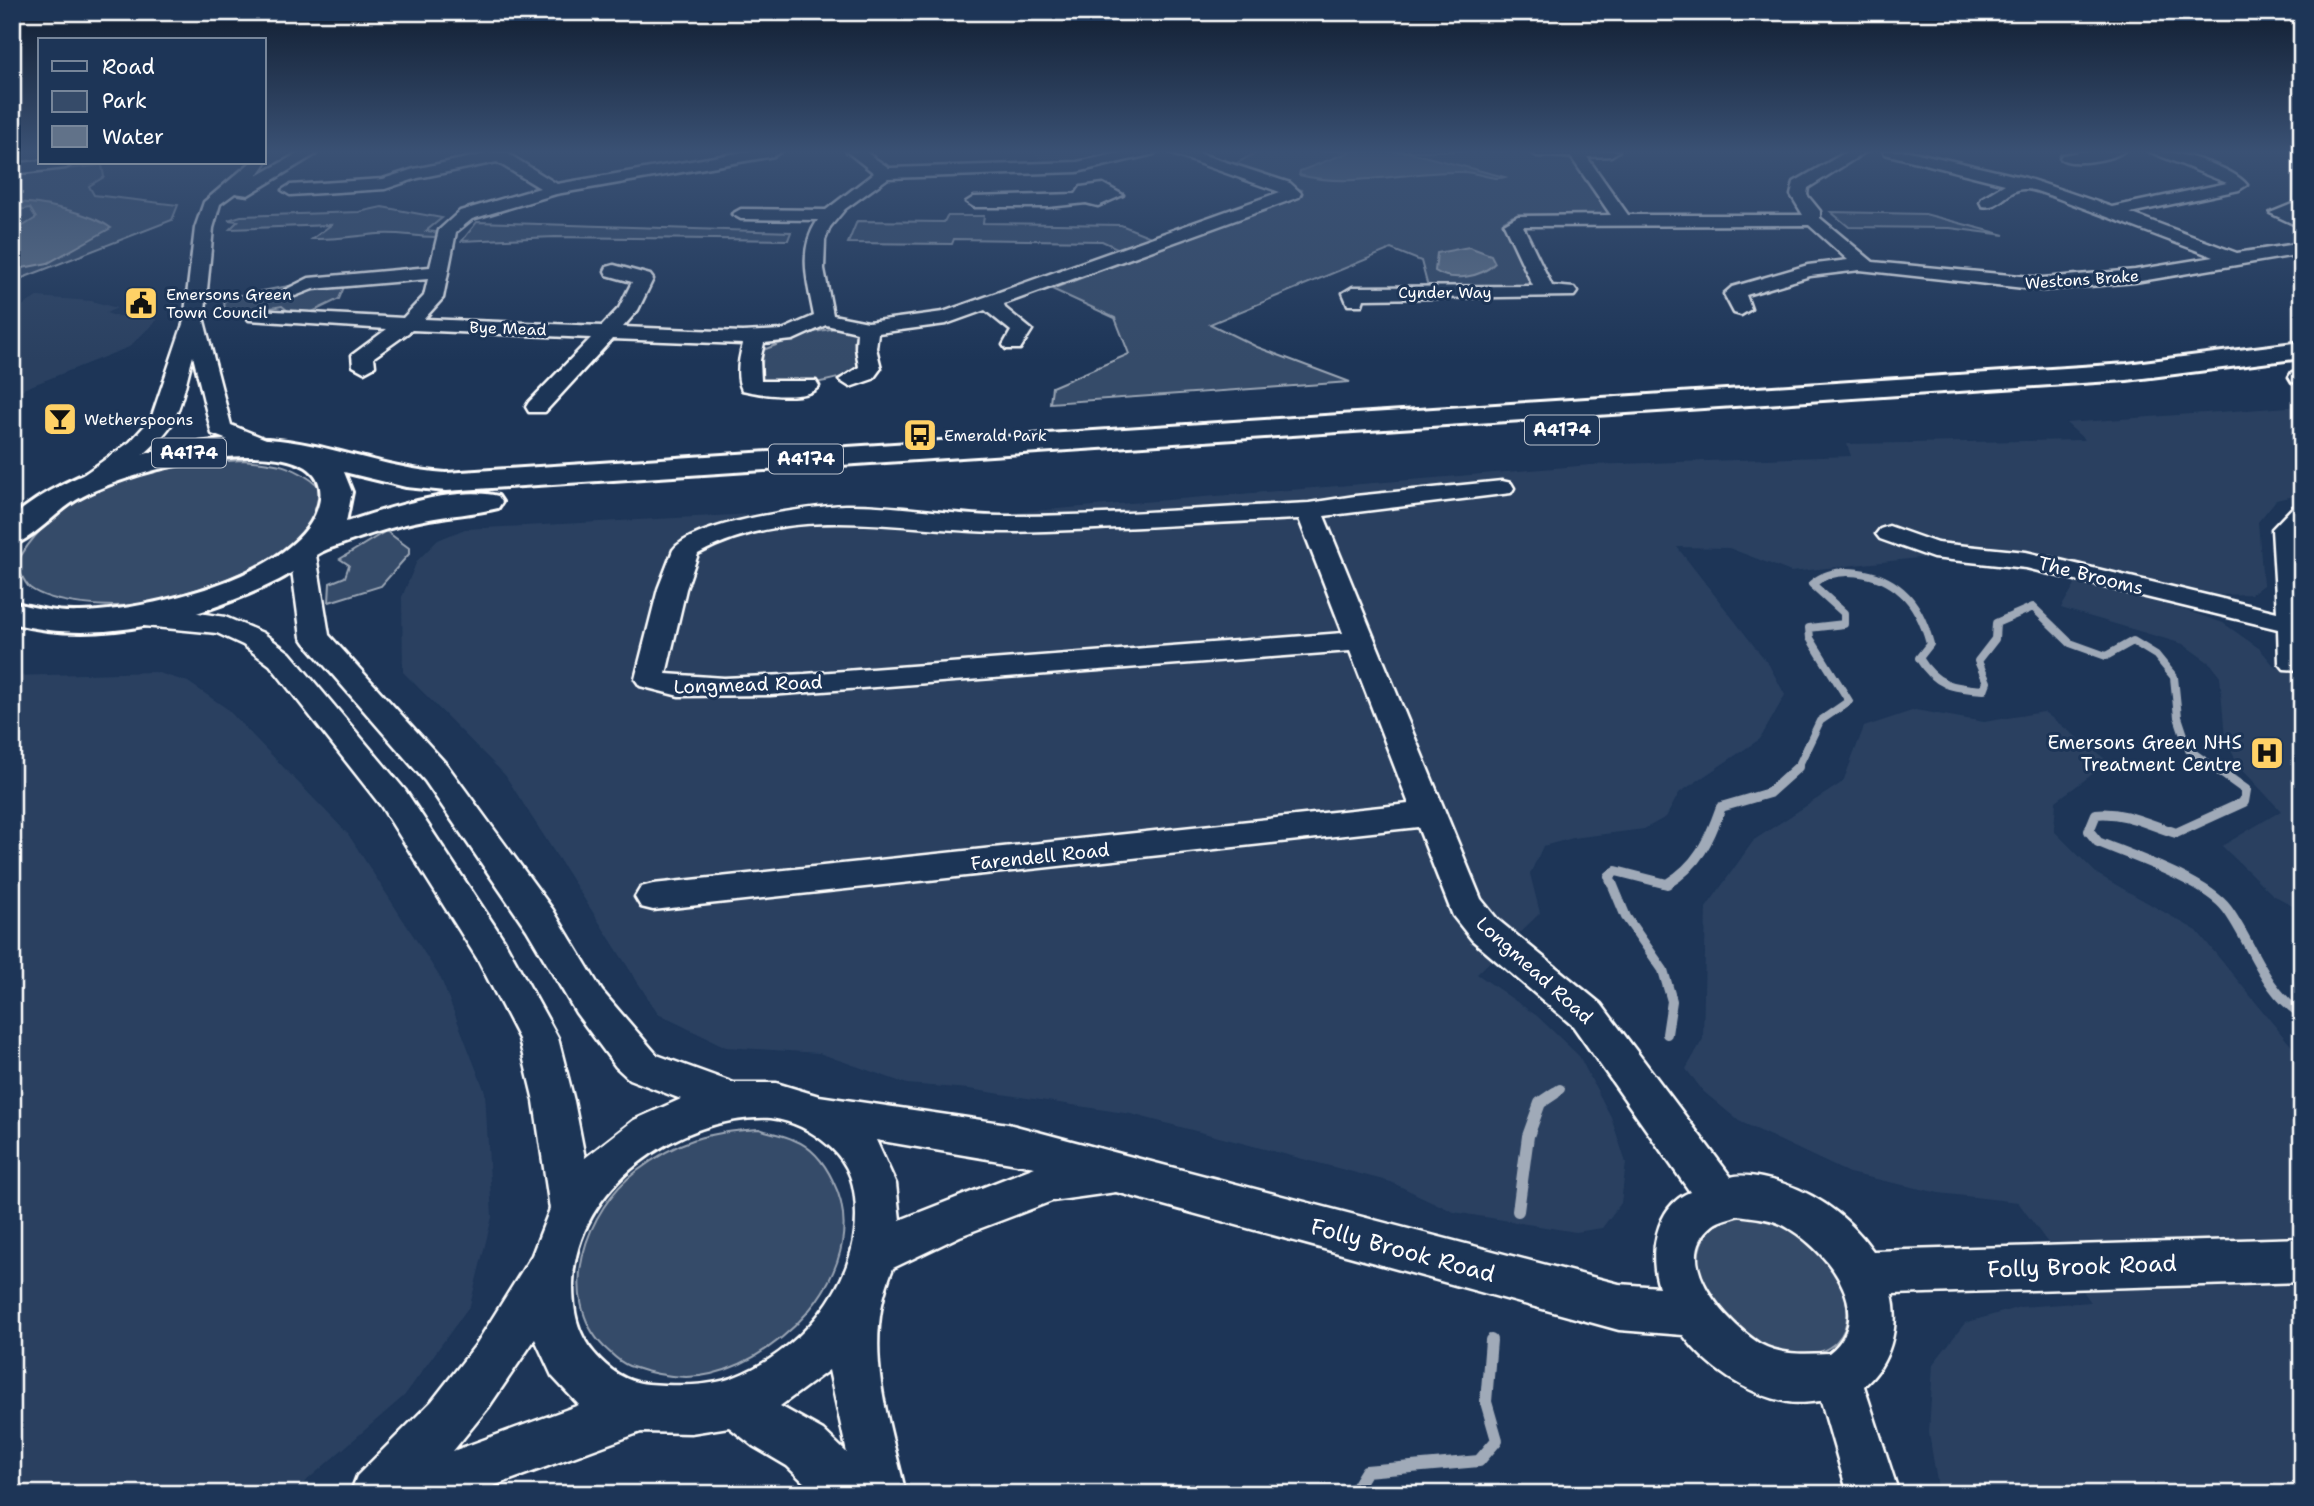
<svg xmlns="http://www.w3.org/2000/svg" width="2314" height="1506" viewBox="0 0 2314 1506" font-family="'Shantell Sans',sans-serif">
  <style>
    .built { fill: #2a4161 }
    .green { fill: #364b69; stroke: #9aa5b4; stroke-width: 2 }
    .water { fill: #617289; stroke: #a0aab8; stroke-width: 2 }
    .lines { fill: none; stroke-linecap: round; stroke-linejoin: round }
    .stream-far2 { stroke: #a0aab8; stroke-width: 8 }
    .stream-far1 { stroke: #a0aab8; stroke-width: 10 }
    .stream { stroke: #a0aab8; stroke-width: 12 }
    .minor-casing { stroke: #fff; stroke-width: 5 }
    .highway-casing { stroke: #fff; stroke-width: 6 }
    .minor { fill: #1d3557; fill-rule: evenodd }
    .highway { fill: #1d3557; fill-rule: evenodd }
    .labels { text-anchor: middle; stroke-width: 6; stroke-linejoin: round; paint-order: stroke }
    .far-street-label { font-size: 16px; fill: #fff; stroke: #1d3557 }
    .far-poi-label { font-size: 16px; fill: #fff; stroke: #1d3557; text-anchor: start }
    .shield { fill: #1d3557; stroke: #bbc2cd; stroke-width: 2 }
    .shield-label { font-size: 18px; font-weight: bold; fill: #fff }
    .street-label { font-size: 19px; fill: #fff; stroke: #1d3557 }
    .poi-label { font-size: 19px; fill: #fff; stroke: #1d3557; text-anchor: end }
    .near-street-label { font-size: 23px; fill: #fff; stroke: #1d3557 }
  </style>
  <rect width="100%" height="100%" fill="#1d3557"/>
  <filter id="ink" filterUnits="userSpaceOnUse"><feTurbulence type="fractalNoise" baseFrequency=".0143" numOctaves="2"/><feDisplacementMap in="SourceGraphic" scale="14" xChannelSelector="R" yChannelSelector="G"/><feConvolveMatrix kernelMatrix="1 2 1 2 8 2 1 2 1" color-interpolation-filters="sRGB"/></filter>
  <g filter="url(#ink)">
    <g class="built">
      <polygon points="1030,151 1132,151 1063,164 1044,162"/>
      <polygon points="37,297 91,301 117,308 106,313 118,317 132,312 157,320 129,347 23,389 12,397 12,312"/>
      <polygon points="2302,406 2302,494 2276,500 2258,522 2263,585 2251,594 2216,595 2067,559 2070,581 1998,567 1918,558 1791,572 1729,548 1677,547 1769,665 1785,695 1760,739 1679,793 1666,817 1644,829 1573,838 1543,846 1530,874 1540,913 1477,974 1537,1016 1579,1056 1611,1117 1626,1163 1621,1203 1602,1228 1576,1232 1454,1212 1391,1182 1131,1114 969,1089 907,1084 819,1053 726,1047 658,1014 505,775 403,672 402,597 417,561 438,540 465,529 846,509 1009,513 1591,465 1851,456 1847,444 2085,440 2066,423"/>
      <polygon points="2077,581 2178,608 2223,623 2260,649 2275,667 2302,674 2302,910 2273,895 2222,846 2281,811 2239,766 2225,739 2220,676 2211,664 2183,644 2061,608"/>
      <polygon points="155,672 188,682 226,708 348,834 441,979 485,1092 492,1217 470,1305 404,1396 291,1494 12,1494 12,676"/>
      <polygon points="1915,710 1984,722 2044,712 2109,762 2056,801 2054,831 2097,874 2197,931 2302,1059 2302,1494 1939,1494 1929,1433 1933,1364 1965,1323 2020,1307 2091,1302 2018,1202 1939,1193 1849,1173 1739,1121 1704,1092 1686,1069 1703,1039 1706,908 1754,840 1843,782 1864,727"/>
    </g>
    <g class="green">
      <polygon points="1259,151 1517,151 1572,160 1611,213 1605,216 1513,216 1504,221 1535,287 1428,287 1421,261 1391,249 1210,324 1257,347 1350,382 1050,403 1052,387 1129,354 1115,318 1052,289 1299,196 1302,190 1233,165"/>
      <polygon points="102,165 104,177 89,186 94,195 178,205 172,220 12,282 12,175"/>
      <path d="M382,207l60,11 -16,13 11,1 -2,5c-25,0 -33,-5 -57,-3 -22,2 -43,6 -66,5l19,-14 -101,4 8,-8 -10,-1 13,-4 118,-4z"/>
      <polygon points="1831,212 1925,214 2005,235 1950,228 1849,227"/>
      <polygon points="947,216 984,216 983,223 1121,225 1151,237 1119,249 1102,241 954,239 952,244 848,243 857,221 944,222"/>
      <polygon points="477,222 791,232 788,240 555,237 462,241"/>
      <polygon points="294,285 278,292 289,296 312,287 344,287 339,299 308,314 292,314 282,306 225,316 224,298"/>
      <path d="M835,328l23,5 -4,8 4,28c-19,13 -76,22 -97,11l2,-30 42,-16z"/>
      <path d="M242,460c33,3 52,4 78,27 1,4 3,11 2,15 -3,55 -144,97 -188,103 -27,3 -82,-1 -104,-17 -6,-5 -10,-17 -14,-23 39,-79 145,-101 226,-105z"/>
      <polygon points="386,531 409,548 409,554 381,586 329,602 330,583 345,577 349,565 340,559"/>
      <path d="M759,1129c11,4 24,6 35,11 18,7 31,24 39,41 41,81 -45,175 -122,193 -28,7 -56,1 -82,-8 -11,-4 -17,-12 -25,-19 -49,-50 -18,-138 33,-176 41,-31 71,-39 122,-42z"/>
      <path d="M1745,1216c26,3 54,10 72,30 35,37 52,105 -18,110 -73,5 -154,-127 -54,-140z"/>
    </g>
    <g class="water">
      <path d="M1352,151l56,1 97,25c-12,4 -28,-5 -42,-5 -55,-2 -109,17 -164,3l1,-4z"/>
      <path d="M12,202c27,0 77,10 99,26l-63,35 -36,7v-37l24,-15 -6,-10 -18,3z"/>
      <path d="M1469,247l22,8 4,8c-14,15 -44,19 -60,8l2,-18z"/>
    </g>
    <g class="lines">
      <path class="stream-far2" d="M1797,769l23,-48 29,-20 -39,-63 -1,-10 35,-4v-11l-32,-29c24,-20 67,-13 90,8 15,13 23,33 28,52l-11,14c17,28 34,30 65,32l3,-8 -9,-21 17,-22 1,-16 37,-16 37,36 36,13 27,-15 23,14 18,22 4,40 11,33 27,19"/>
      <g class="stream-far1">
        <path d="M2214,767l32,23 -2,12 -68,31c-27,-8 -51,-22 -80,-19l-7,17 9,11c34,14 108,39 129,67 25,34 38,84 75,105"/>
        <path d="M1667,1034l5,-33 -9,-31 -37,-53 -17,-41 7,-5 51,13c31,-19 42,-43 54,-77l48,-14 29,-26"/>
        <polyline points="1552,1094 1560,1089"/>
      </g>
      <g class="stream">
        <polyline points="1518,1211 1528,1136 1540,1103 1555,1093"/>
        <polyline points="1352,1494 1366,1471 1479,1461 1497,1440 1486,1402 1491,1340"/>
      </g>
      <g class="minor-casing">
        <g id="minor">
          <path d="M302,151h11l3,3 -68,41 -13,-2 -15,11 -7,24 -9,93 27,104 45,18 4,5 -4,5 -8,2 -56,-21 -19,-78c-6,21 -10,44 -19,64 -10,21 -68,71 -91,65l-3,-5 3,-5 47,-33 21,-23 33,-98 11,-93 9,-26 46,-39 14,-3 2,3 -9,13z"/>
          <path d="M483,151l24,2 50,31 192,-33h33l-8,5 -218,38 -84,25 -16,13 -13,66 -19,21 178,7 17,-18 13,-26 -25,-7 -2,-4 2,-4 7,-2 36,10 3,4 -15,31 -15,17 119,5 40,-2 32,-14c-6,-33 -17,-66 4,-96l-77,-1 -9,-5 9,-5 85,1 48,-37 -28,-22h18l25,17 188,-6 52,-11h27l-2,3 -77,18 -189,6 -43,31 -15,18 -5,13 -1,29 9,46 35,7 75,-10 337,-120 -108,-38 -2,-3h22l98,32 11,10 -2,4 -295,107 1,4 27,22 -12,19h-14l-3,-4 8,-14 -26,-21 -39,14 -68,9 -2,15 5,20 -8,11 -23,8 -11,-7 20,-13 -3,-19 1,-16 -31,-7 -33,15 -29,3 -4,17 1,21h55l3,5c-12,16 -60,8 -77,4 -7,-14 -3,-32 1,-46l-131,-5 -67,73h-16l-3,-5 3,-5 62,-64 -179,-8 -38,27 1,9 -11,6 -11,-6 -1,-11 35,-26 -138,-9 -3,-4 10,-6 147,8 21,-22 4,-17 -115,10 -18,7 -10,-6 24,-12 121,-11 9,-37 21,-19 80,-23 -43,-26 -79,16 -33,11 -95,6 -8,-5 8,-5 93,-6 31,-10 72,-15z"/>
          <path d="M1529,151h90l-8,5 -24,1 41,58h175l-12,-20 3,-13 54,-31h19l-59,37 -1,7 13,16v7l53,44 170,16 92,-8 79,-13 -165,-62c-7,-2 -16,-6 -24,-6 -17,-1 -25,21 -43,17l-2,-4 2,-4 23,-14 -120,-30 -2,-3h26l117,27 86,29 115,-24 -79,-32c24,-2 84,15 99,34l-8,5 -109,23 107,40 65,-10v11l-167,28 -92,8 -183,-20 -50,6 -64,19 5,14 -10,6 -7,-2 -10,-19 8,-7 76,-22 40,-5 -39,-35 -286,1 29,60 22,2 3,4 -3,4 -210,3 -2,6h-14l-5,-12 10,-6 180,-1 -29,-62 14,-8 93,-1 -40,-58 -34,-1z"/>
          <path d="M2086,151h38c-10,9 -54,16 -64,7l2,-3z"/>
          <polygon points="40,161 40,163 74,163 66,168 12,174 12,164"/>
          <polygon points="1103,184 1123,195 1098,206 1086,203 1048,207 974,207 966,202 974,197 1076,194 1081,187"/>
          <polygon points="2302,200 2302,211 2294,213 2302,217 2302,228 2270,213"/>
          <polygon points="2300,371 2302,383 2292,382 2289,377 2292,372"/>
          <path d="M1502,481l9,2 3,5 -3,5 -187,23 157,383 17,21 103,84 130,173c10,-3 21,-1 31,1 46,9 84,35 111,73l429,-13v44l-410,12c8,33 -2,70 -28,92l35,108h-51l-27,-93c-11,1 -23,3 -33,1 -42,-8 -81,-34 -105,-67l-64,-5 -503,-138 -64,9 -92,35 -67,32c-32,77 -5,148 13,226h-90l-29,-28 -34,-20 -24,-19 -38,6 -50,-1 -169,62h-122l7,-18 75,-75 43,-55 57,-91 18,-46 -16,-108 -15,-62 -41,-79 -97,-154 -111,-141 -27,-20 -26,-12 -94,-9 -4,-6 4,-6h69l33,5 38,16 27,20 115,137 99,150 54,98 16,63 11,57 49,-38 47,-21 -52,-20 -13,-12 -40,-54 -49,-83 -102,-149 -120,-138 -4,-6 -11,-82 4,-6h18l4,6 13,80 118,130 106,145 49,81 55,64 77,28h42l43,13 189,28 109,29 502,131 40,3c-11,-31 -4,-81 31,-95l-117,-166 -101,-86 -19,-24 -35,-89 -765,83 -12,-3 -6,-10 6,-10 12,-3 756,-80 -59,-153 -580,44 -91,1 -39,-10 -5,-7 23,-90 15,-39c19,-27 138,-44 172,-45 55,-1 111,12 166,11 99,0 199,-8 298,-13l46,-7zM1299,519l44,114 -538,41 -81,4 -58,-4 20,-85 12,-35c100,-54 208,-21 314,-22 96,-2 192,-9 287,-13zM771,1118c22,3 40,12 57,27 22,19 28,41 28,70 1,71 -58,139 -124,163 -26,9 -57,8 -84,6 -23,-2 -39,-14 -54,-31 -17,-20 -21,-42 -21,-68 1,-98 107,-171 198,-167zM876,1140l159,27 -135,53 -4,-36zM1738,1215c14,2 30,3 43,9 43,21 99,89 48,129 -23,1 -47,3 -69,-9 -32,-20 -92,-84 -47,-119 6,-5 18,-7 25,-10zM535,1339l17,37 27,29 -126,46 35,-43zM829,1370l18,83 -24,-23 -43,-24z"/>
          <polygon points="2302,505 2302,527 2298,531 2302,578 2302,670 2284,669 2279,663 2278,629 2026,568 1933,558 1880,539 1876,534 1880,529 1889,526 1937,543 2026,552 2277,612 2272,529 2293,507"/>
        </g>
      </g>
      <g class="highway-casing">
        <path id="highway" d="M2302,342v16l-175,22 -1681,111 -40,-4 -62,-15 8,20 -6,30c40,-13 111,-37 152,-26l4,6 -4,6c-24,6 -49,7 -74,12 -33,6 -65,18 -96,29 -17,6 -32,23 -49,31 -80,39 -178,67 -267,43v-21c23,6 44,11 68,10 65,-1 222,-36 239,-108 4,-15 0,-29 -13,-37 -50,-29 -182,5 -230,33 -20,12 -44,40 -64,45v-27c59,-53 178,-83 256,-79 60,4 117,30 178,34l1681,-109z"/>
      </g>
      <use href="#minor" class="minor"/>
      <use href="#highway" class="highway"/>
    </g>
  </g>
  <linearGradient id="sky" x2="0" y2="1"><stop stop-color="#101d30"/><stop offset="0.42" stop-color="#3a5174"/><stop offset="1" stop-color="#3a5174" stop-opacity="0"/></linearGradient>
  <rect width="2314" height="361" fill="url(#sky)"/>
  <defs>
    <g id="civic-square" transform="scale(1.75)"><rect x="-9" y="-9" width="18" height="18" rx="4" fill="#ffd166" stroke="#1d3557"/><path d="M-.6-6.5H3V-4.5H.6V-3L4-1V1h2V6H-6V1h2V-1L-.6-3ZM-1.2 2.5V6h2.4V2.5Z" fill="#111"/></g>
    <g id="bar-square" transform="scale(1.75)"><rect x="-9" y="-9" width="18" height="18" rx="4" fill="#ffd166" stroke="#1d3557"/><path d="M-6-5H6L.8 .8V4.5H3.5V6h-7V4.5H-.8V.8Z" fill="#111"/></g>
    <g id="bus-square" transform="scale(1.75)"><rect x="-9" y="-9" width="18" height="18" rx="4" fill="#ffd166" stroke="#1d3557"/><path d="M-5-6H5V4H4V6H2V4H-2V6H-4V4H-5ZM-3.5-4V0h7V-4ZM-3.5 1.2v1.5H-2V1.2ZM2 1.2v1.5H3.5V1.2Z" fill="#111"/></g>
    <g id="hospital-square" transform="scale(1.75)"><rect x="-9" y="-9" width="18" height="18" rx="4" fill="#ffd166" stroke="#1d3557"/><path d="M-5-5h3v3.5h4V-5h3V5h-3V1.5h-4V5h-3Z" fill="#111"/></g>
  </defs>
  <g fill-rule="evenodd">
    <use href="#civic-square" x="141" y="303"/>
    <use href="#bar-square" x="60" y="419"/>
    <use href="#bus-square" x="920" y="435"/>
    <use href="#hospital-square" x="2267" y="753"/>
  </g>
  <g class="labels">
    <g class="far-street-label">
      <text transform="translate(2082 279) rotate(-4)" y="6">Westons Brake</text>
      <text x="1445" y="298">Cynder Way</text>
      <text transform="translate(508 328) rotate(2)" y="6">Bye Mead</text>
    </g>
    <g class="far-poi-label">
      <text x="166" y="300">Emersons Green<tspan x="166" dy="18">Town Council</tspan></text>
      <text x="84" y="425">Wetherspoons</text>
      <text x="944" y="441">Emerald Park</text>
    </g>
    <g class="shield">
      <rect x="1525" y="415.5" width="74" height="29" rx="5"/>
      <rect x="152" y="438.5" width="74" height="29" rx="5"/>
      <rect x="769" y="444.5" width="74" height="29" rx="5"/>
    </g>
    <g class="shield-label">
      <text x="1562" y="436">A4174</text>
      <text x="189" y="459">A4174</text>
      <text x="806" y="465">A4174</text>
    </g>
    <g class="street-label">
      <text transform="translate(2091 575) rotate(14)" y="7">The Brooms</text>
      <text transform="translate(748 684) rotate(-2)" y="7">Longmead Road</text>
      <text transform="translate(1040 856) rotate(-6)" y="7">Farendell Road</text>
      <text transform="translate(1535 970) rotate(42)" y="7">Longmead Road</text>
    </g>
    <g class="poi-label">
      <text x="2242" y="749">Emersons Green NHS<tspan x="2242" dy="22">Treatment Centre</tspan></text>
    </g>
    <g class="near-street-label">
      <text transform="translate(1403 1250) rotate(15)" y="8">Folly Brook Road</text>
      <text transform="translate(2082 1266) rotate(-2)" y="8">Folly Brook Road</text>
    </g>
  </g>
  <rect width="2314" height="1506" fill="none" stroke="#1d3557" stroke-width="42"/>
  <rect x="21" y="21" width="2272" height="1464" fill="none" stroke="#fff" stroke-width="2.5" filter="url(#ink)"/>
  <rect x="38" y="38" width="228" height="126" fill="#1d3557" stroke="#77869a" stroke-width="2"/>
  <rect x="52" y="61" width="35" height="10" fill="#1d3557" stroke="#77869a" stroke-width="2"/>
  <text x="102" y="74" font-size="21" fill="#ffffff">Road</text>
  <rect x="52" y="91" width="35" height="21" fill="#364b69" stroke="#77869a" stroke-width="2"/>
  <text x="102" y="108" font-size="21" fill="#ffffff">Park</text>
  <rect x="52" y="126" width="35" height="21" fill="#617289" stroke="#77869a" stroke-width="2"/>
  <text x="102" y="144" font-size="21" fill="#ffffff">Water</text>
</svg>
